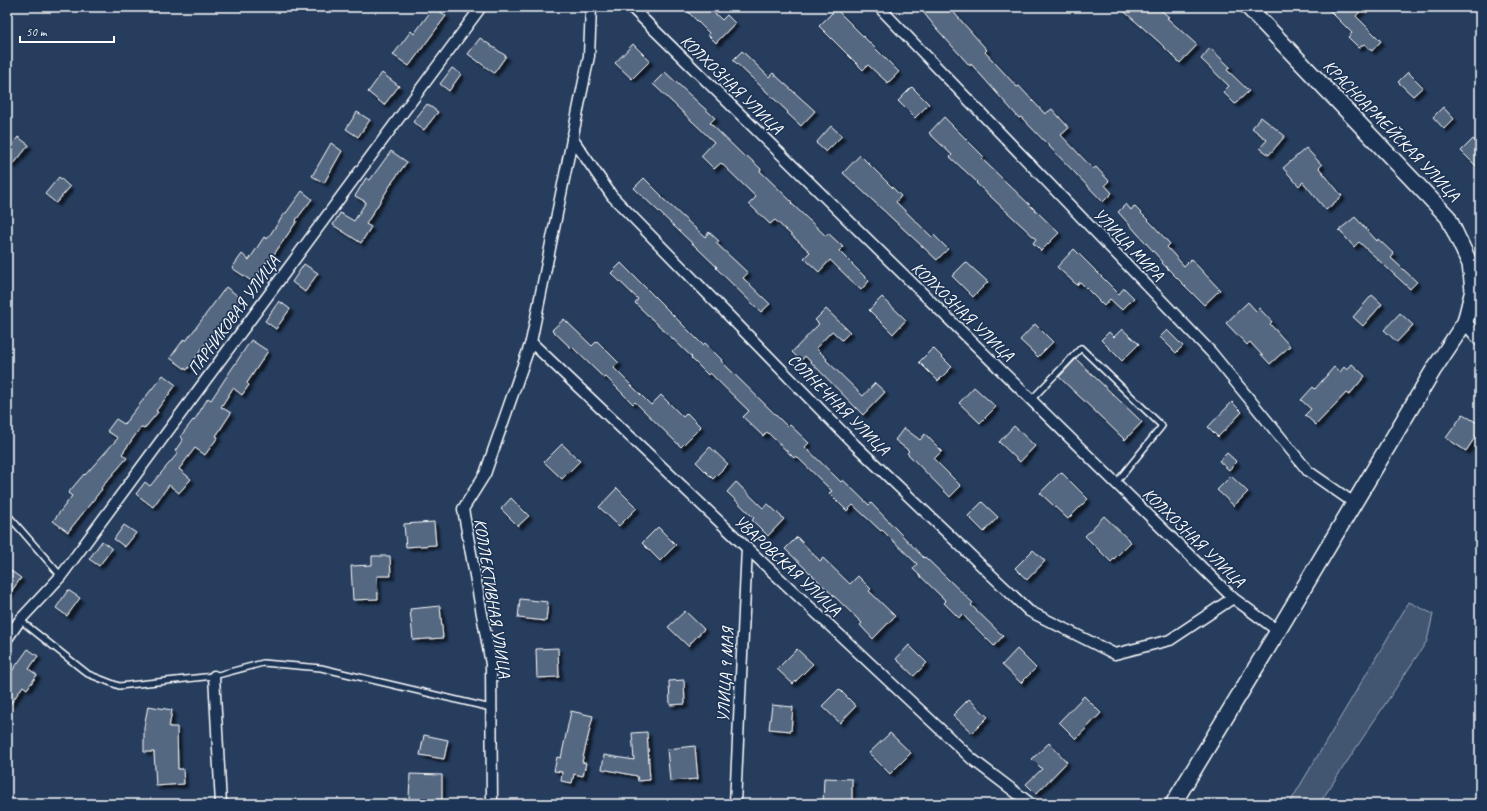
<svg xmlns="http://www.w3.org/2000/svg" width="1487" height="811" viewBox="0 0 1487 811" font-family="Caveat,sans-serif">
  <style>
    .green { fill: #425672; stroke: #a0aab8 }
    .building { fill: #556781; stroke: #fff; filter: url(#shadow) }
    .lines { fill: none; stroke-linecap: round; stroke-linejoin: round }
    .service-casing { stroke: #fff; stroke-width: 8 }
    .minor-casing { stroke: #fff; stroke-width: 13 }
    .tertiary-casing { stroke: #fff; stroke-width: 15 }
    .primary-casing { stroke: #fff; stroke-width: 18 }
    .service { stroke: #1d3557; stroke-width: 5 }
    .minor { stroke: #1d3557; stroke-width: 10 }
    .tertiary { stroke: #1d3557; stroke-width: 12 }
    .primary { stroke: #1d3557; stroke-width: 15 }
    .labels { text-anchor: middle; stroke-width: 3.5; stroke-linejoin: round; paint-order: stroke }
    .street-label { font-size: 17px; fill: #fff; stroke: #1d3557 }
  </style>
  <defs>
    <filter id="shadow"><feDropShadow dx="3.5" dy="3.5" stdDeviation="1" flood-color="#0009"/></filter>
  </defs>
  <rect width="100%" height="100%" fill="#263d5e"/>
  <filter id="ink" filterUnits="userSpaceOnUse"><feTurbulence type="fractalNoise" baseFrequency=".025" numOctaves="2"/><feDisplacementMap in="SourceGraphic" scale="8" xChannelSelector="R" yChannelSelector="G"/><feConvolveMatrix kernelMatrix="1 2 1 2 8 2 1 2 1" color-interpolation-filters="sRGB"/></filter>
  <g filter="url(#ink)">
    <polygon class="green" points="1409,602 1433,614 1427,641 1319,804 1289,804"/>
    <g class="building">
      <polygon points="434,7 446,16 409,66 393,55 411,31 414,34"/>
      <polygon points="683,7 708,7 722,20 727,15 735,23 716,43 708,35 709,33"/>
      <polygon points="919,7 949,7 987,50 985,52 1017,87 1019,86 1045,114 1052,109 1069,128 1061,135 1093,169 1096,167 1109,181 1105,185 1112,193 1103,202 1021,117 1019,118 971,64 970,66 936,28"/>
      <polygon points="1119,7 1157,7 1169,17 1167,18 1197,45 1180,63 1158,41"/>
      <polygon points="1326,7 1365,7 1356,16 1381,41 1372,51 1364,44 1359,48 1348,37 1352,33"/>
      <polygon points="836,9 899,72 888,83 868,65 863,70 819,26"/>
      <polygon points="480,38 506,56 494,73 468,54"/>
      <polygon points="633,44 650,61 632,79 615,63"/>
      <polygon points="1210,48 1230,67 1227,70 1249,91 1235,104 1223,92 1229,86 1201,59"/>
      <polygon points="742,51 769,77 773,73 815,111 801,126 787,113 788,112 733,60"/>
      <polygon points="452,68 461,74 449,91 440,84"/>
      <polygon points="665,72 715,118 710,123 745,157 747,156 761,169 760,171 792,202 791,203 826,236 828,233 843,247 839,251 869,281 861,290 830,260 819,272 804,258 810,252 775,220 770,224 749,204 756,197 721,163 714,169 701,156 714,142 653,84"/>
      <polygon points="1408,72 1423,87 1413,96 1398,82"/>
      <polygon points="382,73 399,86 384,105 368,92"/>
      <polygon points="912,87 929,104 915,118 898,101"/>
      <polygon points="427,104 438,112 424,130 413,122"/>
      <polygon points="1443,107 1454,119 1444,129 1433,117"/>
      <polygon points="357,112 370,120 358,137 346,129"/>
      <polygon points="944,117 984,157 982,159 1059,233 1041,251 1033,243 1036,239 976,183 977,182 950,157 952,155 929,133"/>
      <polygon points="1261,117 1285,136 1269,155 1260,148 1267,140 1252,128"/>
      <polygon points="831,126 842,136 826,152 816,143"/>
      <polygon points="18,137 29,145 13,165 7,160 7,151"/>
      <polygon points="1473,139 1480,145 1480,170 1461,151"/>
      <polygon points="331,143 342,151 324,183 312,176"/>
      <polygon points="1306,148 1322,165 1319,168 1342,196 1326,210 1303,182 1299,186 1283,168"/>
      <polygon points="391,151 407,162 393,181 366,224 371,227 361,243 333,225 340,213 354,221 366,202 355,196 366,178 370,180"/>
      <polygon points="860,155 901,196 896,202 932,237 934,235 948,249 937,260 843,173"/>
      <polygon points="59,177 70,187 56,203 45,194"/>
      <polygon points="644,178 662,196 661,197 705,237 709,232 719,241 716,243 748,273 743,278 770,304 761,312 716,268 717,267 634,188"/>
      <polygon points="302,191 312,199 296,220 297,221 268,263 266,262 253,282 232,268 242,254 249,260 264,237 267,239 285,213 286,213"/>
      <polygon points="1126,204 1131,210 1134,206 1152,224 1170,244 1167,247 1184,266 1191,259 1220,290 1204,305 1162,263 1163,262 1118,212"/>
      <polygon points="1355,217 1377,241 1378,239 1394,254 1391,258 1417,282 1410,289 1359,242 1354,247 1339,230"/>
      <polygon points="1074,249 1119,294 1124,288 1134,298 1122,310 1110,299 1104,306 1080,282 1077,285 1057,267"/>
      <polygon points="966,262 988,282 973,297 952,276"/>
      <polygon points="621,263 703,345 705,343 722,360 721,361 788,427 790,425 809,443 805,447 841,482 843,480 869,505 871,503 924,558 925,557 973,603 971,605 1003,636 994,646 962,614 959,618 944,603 946,601 913,569 917,564 882,530 881,531 853,505 847,511 829,493 832,491 796,456 794,458 767,432 763,436 743,417 749,411 710,373 708,375 691,358 692,357 635,303 638,299 611,273"/>
      <polygon points="304,264 318,273 305,292 292,282"/>
      <polygon points="226,287 242,299 209,345 206,343 187,370 170,358 184,339 186,341"/>
      <polygon points="1372,295 1382,304 1363,326 1353,317"/>
      <polygon points="882,297 906,320 893,334 869,310"/>
      <polygon points="279,301 290,309 276,329 265,321"/>
      <polygon points="1248,302 1256,311 1259,308 1272,322 1270,324 1290,346 1270,364 1250,342 1247,345 1226,323"/>
      <polygon points="826,309 850,332 842,340 832,331 816,348 827,359 826,360 863,396 875,383 885,392 863,415 805,356 801,361 792,352 819,324 815,320"/>
      <polygon points="1400,313 1413,325 1397,342 1384,330"/>
      <polygon points="564,319 592,346 597,341 619,363 614,368 651,405 661,395 683,417 687,413 701,427 681,447 635,402 633,404 606,377 604,378 572,347 571,348 552,330"/>
      <polygon points="1035,324 1053,342 1038,357 1020,340"/>
      <polygon points="1122,329 1139,344 1122,361 1101,340 1109,332 1114,337"/>
      <polygon points="1167,330 1183,346 1176,353 1160,337"/>
      <polygon points="251,340 268,351 247,383 249,385 242,395 233,388 221,407 231,413 216,436 218,437 205,455 195,448 179,469 191,479 179,493 169,485 153,507 136,494 145,482 150,486 178,453 175,451 183,439 180,437 193,420 194,421 208,398 211,400"/>
      <polygon points="933,348 952,367 938,381 919,362"/>
      <polygon points="1076,359 1142,422 1125,440 1059,377"/>
      <polygon points="1352,364 1365,376 1349,395 1346,393 1316,425 1305,415 1311,409 1301,400 1313,387 1315,389 1334,367 1340,372 1344,367 1347,370"/>
      <polygon points="163,375 176,385 156,411 158,412 144,429 141,427 122,454 127,458 101,488 102,489 68,532 53,521 72,496 68,493 84,474 85,475 118,438 107,431 116,419 124,424"/>
      <polygon points="974,387 996,407 980,423 959,403"/>
      <polygon points="1232,402 1242,412 1218,437 1208,427"/>
      <polygon points="1463,414 1480,425 1480,430 1466,451 1446,438"/>
      <polygon points="1014,426 1035,446 1020,462 999,442"/>
      <polygon points="904,428 920,440 925,434 942,451 934,459 961,486 950,497 907,453 909,451 895,440"/>
      <polygon points="562,444 580,461 562,479 544,462"/>
      <polygon points="710,447 728,464 713,479 696,462"/>
      <polygon points="1227,453 1237,462 1229,470 1219,461"/>
      <polygon points="1061,472 1088,499 1068,519 1040,493"/>
      <polygon points="1231,476 1248,492 1234,506 1217,490"/>
      <polygon points="736,482 763,508 768,504 784,519 768,536 752,520 754,518 727,492"/>
      <polygon points="617,488 637,508 619,526 599,507"/>
      <polygon points="511,498 529,516 518,526 501,509"/>
      <polygon points="982,502 998,517 984,532 968,516"/>
      <polygon points="1104,516 1131,542 1111,562 1085,536"/>
      <polygon points="434,522 436,545 406,547 404,524"/>
      <polygon points="124,525 136,533 125,547 114,539"/>
      <polygon points="658,527 676,545 660,561 642,543"/>
      <polygon points="797,537 820,561 823,558 850,584 858,576 871,589 869,591 895,616 873,639 860,625 862,623 785,549"/>
      <polygon points="102,541 112,549 99,566 89,559"/>
      <polygon points="1033,550 1045,561 1027,580 1015,568"/>
      <polygon points="372,556 390,556 391,576 377,576 378,599 353,600 351,566 372,565"/>
      <polygon points="7,568 21,578 7,597"/>
      <polygon points="68,590 80,598 67,616 56,608"/>
      <polygon points="520,599 548,602 546,621 518,618"/>
      <polygon points="440,606 443,638 413,640 410,609"/>
      <polygon points="685,611 704,629 688,646 668,627"/>
      <polygon points="909,645 927,663 914,676 896,659"/>
      <polygon points="558,648 559,677 537,678 536,649"/>
      <polygon points="28,649 38,656 29,669 37,675 27,689 23,686 7,709 7,678"/>
      <polygon points="797,649 813,664 793,684 777,669"/>
      <polygon points="1017,649 1036,668 1021,683 1002,665"/>
      <polygon points="684,680 685,704 670,705 669,681"/>
      <polygon points="839,689 856,706 840,723 822,706"/>
      <polygon points="1084,696 1101,713 1076,739 1059,722"/>
      <polygon points="969,699 988,717 972,733 953,715"/>
      <polygon points="772,705 793,707 791,731 769,729"/>
      <polygon points="148,706 172,710 169,727 177,727 178,769 183,769 184,784 156,786 154,752 144,752 144,727"/>
      <polygon points="571,711 593,716 582,762 586,763 583,776 574,774 572,783 561,781 562,772 554,771 557,757 561,758"/>
      <polygon points="647,732 650,780 638,781 637,776 602,769 604,755 634,760 632,733"/>
      <polygon points="890,733 911,753 890,774 869,753"/>
      <polygon points="424,735 448,740 444,759 420,755"/>
      <polygon points="1049,743 1067,762 1036,794 1026,784 1042,769 1032,759"/>
      <polygon points="695,746 698,779 670,781 667,749"/>
      <polygon points="410,774 442,775 442,800 409,799"/>
      <polygon points="824,778 852,779 852,804 823,803"/>
    </g>
    <g class="lines">
      <g class="service-casing">
        <g id="service">
          <polyline points="1031,400 1081,348 1162,426 1116,483"/>
          <polyline points="7,514 61,576"/>
          <polyline points="20,620 88,674 119,686 214,676 263,663 321,668 491,708"/>
        </g>
      </g>
      <g class="minor-casing">
        <g id="minor">
          <polyline points="631,7 1233,598 1278,631"/>
          <polyline points="879,7 1211,352 1308,471 1354,503"/>
          <polyline points="572,138 612,196 855,445 1029,611 1115,654 1170,640 1233,598"/>
          <polyline points="531,342 747,548 972,759 1031,804"/>
          <polyline points="7,639 20,620 61,576 481,7"/>
          <polyline points="214,676 221,804"/>
          <polyline points="492,804 491,664 463,509 485,474 531,342 589,56 591,7"/>
          <polyline points="735,804 747,548"/>
        </g>
      </g>
      <g class="tertiary-casing">
        <polyline id="tertiary" points="1465,322 1480,340"/>
      </g>
      <g class="primary-casing">
        <polyline id="primary" points="1173,804 1278,631 1434,369 1465,322 1473,290 1470,264 1448,217 1248,7"/>
      </g>
      <use href="#service" class="service"/>
      <use href="#minor" class="minor"/>
      <use href="#tertiary" class="tertiary"/>
      <use href="#primary" class="primary"/>
    </g>
  </g>
  <g class="labels">
    <g class="street-label">
      <text transform="translate(732 84) rotate(44)" y="6">КОЛХОЗНАЯ УЛИЦА</text>
      <text transform="translate(1392 130) rotate(46)" y="6">КРАСНОАРМЕЙСКАЯ УЛИЦА</text>
      <text transform="translate(1129 244) rotate(46)" y="6">УЛИЦА МИРА</text>
      <text transform="translate(963 311) rotate(44)" y="6">КОЛХОЗНАЯ УЛИЦА</text>
      <text transform="translate(233 315) rotate(-54)" y="6">ПАРНИКОВАЯ УЛИЦА</text>
      <text transform="translate(839 404) rotate(45)" y="6">СОЛНЕЧНАЯ УЛИЦА</text>
      <text transform="translate(1194 537) rotate(44)" y="6">КОЛХОЗНАЯ УЛИЦА</text>
      <text transform="translate(788 565) rotate(43)" y="6">УВАРОВСКАЯ УЛИЦА</text>
      <text transform="translate(493 598) rotate(81)" y="6">КОЛЛЕКТИВНАЯ УЛИЦА</text>
      <text transform="translate(725 675) rotate(-87)" y="6">УЛИЦА 9 МАЯ</text>
    </g>
  </g>
  <rect width="1487" height="811" fill="none" stroke="#1d3557" stroke-width="24"/>
  <rect x="12" y="12" width="1463" height="787" fill="none" stroke="#fff" stroke-width="1.5" filter="url(#ink)"/>
  <path d="M20 36v6h94v-6" fill="none" stroke="#ffffff" stroke-width="2"/>
  <text x="26" y="36" font-size="12" fill="#ffffff" stroke="#1d3557" stroke-width="3" paint-order="stroke">50 m</text>
</svg>
